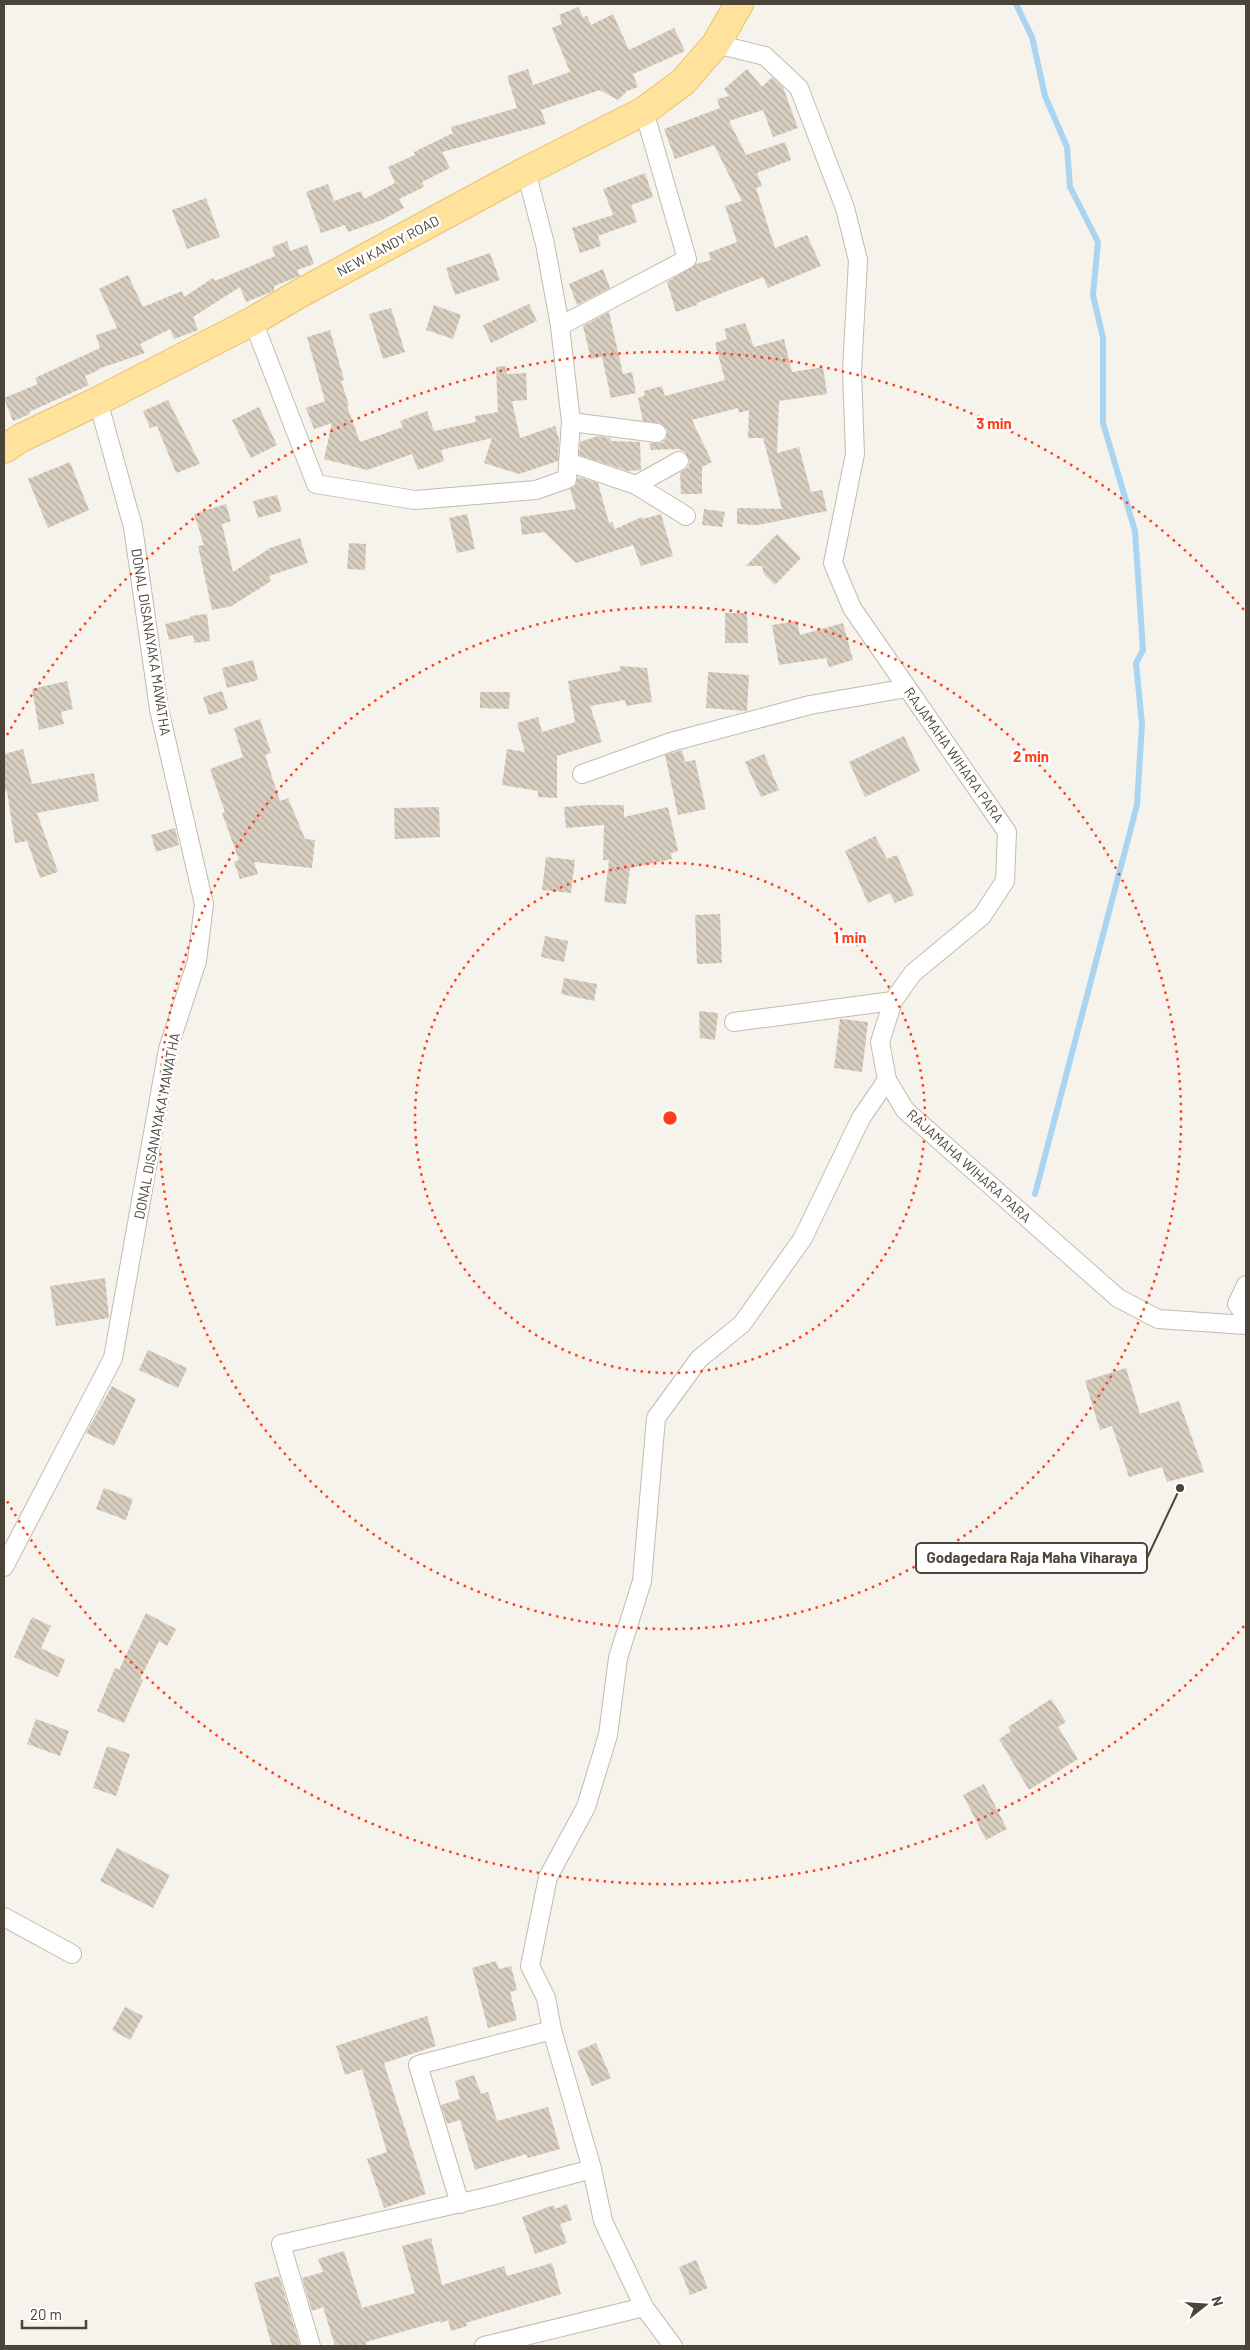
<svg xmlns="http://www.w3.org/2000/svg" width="1250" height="2350" viewBox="0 0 1250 2350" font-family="Barlow,sans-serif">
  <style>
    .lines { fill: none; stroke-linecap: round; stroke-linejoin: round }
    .stream { stroke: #a9d4f2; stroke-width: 6 }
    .building { fill: url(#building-back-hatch) }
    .street-casing { stroke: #c2bbae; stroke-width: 20 }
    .primary-casing { stroke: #e6c16a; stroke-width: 30 }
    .street { stroke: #fff; stroke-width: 18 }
    .primary { stroke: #ffe39c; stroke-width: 28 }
    .ring { fill: none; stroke: #fc3f1d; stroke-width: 2.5; stroke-dasharray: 2.5 5 }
    .labels { text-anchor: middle; stroke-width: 5; stroke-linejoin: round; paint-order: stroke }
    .street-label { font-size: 14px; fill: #4b4439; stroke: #fff }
    .centre { fill: #fc3f1d; stroke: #fff; stroke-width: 2.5 }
    .ring-label { font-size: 15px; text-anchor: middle; font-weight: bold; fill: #fc3f1d; stroke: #fff; stroke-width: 5; stroke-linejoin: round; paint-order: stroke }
    .leader { fill: none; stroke: #4b4439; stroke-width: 2 }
    .callout-dot { fill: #4b4439; stroke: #fff; stroke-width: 2 }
    .callout { fill: #fff; stroke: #4b4439; stroke-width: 2 }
    .callout-label { font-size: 15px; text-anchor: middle; font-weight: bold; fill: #4b4439 }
  </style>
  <defs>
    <pattern id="building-back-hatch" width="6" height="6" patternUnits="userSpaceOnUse" patternTransform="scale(1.25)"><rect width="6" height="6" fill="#d8cfc1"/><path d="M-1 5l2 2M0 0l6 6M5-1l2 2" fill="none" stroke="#b1aa9e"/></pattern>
  </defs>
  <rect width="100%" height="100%" fill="#f6f3ec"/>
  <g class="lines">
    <polyline class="stream" points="1016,4 1032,37 1045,96 1067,147 1070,187 1098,242 1093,295 1103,338 1103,423 1135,531 1143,650 1136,663 1142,724 1137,805 1035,1194"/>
  </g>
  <g class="building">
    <polygon points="578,7 583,17 587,16 591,25 613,14 629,50 674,28 685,51 633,74 638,87 627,91 618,100 600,90 541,110 546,124 442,152 450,168 422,182 424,187 399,199 404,208 382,220 348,232 345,225 321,233 306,192 328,184 334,201 361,191 364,199 395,183 388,167 415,155 414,152 453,133 451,127 517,108 507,76 528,69 533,85 570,72 552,28 562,24 559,15"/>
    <polygon points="747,69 762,87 772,77 783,87 798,128 773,137 763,110 729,121 746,155 785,142 791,160 757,173 762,186 756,188 775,248 807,235 821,266 768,288 763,277 697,303 697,305 676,312 667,282 696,264 711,260 708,253 737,242 725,206 742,201 714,145 675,159 664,129 720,108 717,99 729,96 724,89"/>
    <polygon points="645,173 653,197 631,205 637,222 598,236 601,246 580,253 572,228 613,215 603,189"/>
    <polygon points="206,198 220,237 187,249 172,210"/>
    <polygon points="287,241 290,251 307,245 314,264 297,270 300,276 274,286 274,291 246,302 240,287 193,317 198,330 174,339 170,329 140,344 145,353 98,369 99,370 85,376 89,385 29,412 30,414 13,421 4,398 38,384 35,378 100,348 96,335 117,328 99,289 128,275 143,307 182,291 184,297 213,278 215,281 275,256 272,247"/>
    <polygon points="490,253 500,280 455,295 446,268"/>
    <polygon points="603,269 610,288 577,305 569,284"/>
    <polygon points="529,304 537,321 491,343 483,325"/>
    <polygon points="434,305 461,315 453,339 426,330"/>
    <polygon points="391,308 405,352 383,359 369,314"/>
    <polygon points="609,312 623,374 632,372 636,393 611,398 602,357 591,359 583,326"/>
    <polygon points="745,323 754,347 784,339 792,372 823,367 827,394 779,401 777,453 799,447 811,492 822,490 827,511 758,525 737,524 737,508 782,509 763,438 748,438 749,410 739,413 738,408 692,420 712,462 702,467 702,494 681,494 680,473 688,467 690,462 685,452 679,449 651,450 649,443 662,443 666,439 667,429 659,423 643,421 638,398 644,396 644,391 662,386 665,396 725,380 715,343 727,339 724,329"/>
    <polygon points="330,330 344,380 341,381 349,405 347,406 360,442 403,427 400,421 427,411 434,431 476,422 475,416 498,412 496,367 506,366 507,374 526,373 527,400 512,401 520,438 555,426 559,439 558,461 519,474 484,463 492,438 441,450 444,461 418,470 412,454 367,470 324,459 332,423 314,429 306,408 325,401 307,337"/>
    <polygon points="168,400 200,464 176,473 157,426 150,428 143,411"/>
    <polygon points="259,407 277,445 251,458 232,420"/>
    <polygon points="598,436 610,438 611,441 640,442 641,470 628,471 579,455 580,442"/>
    <polygon points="70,462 89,510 48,528 28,479"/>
    <polygon points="578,477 598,483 609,523 612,522 615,529 642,517 643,519 661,514 673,556 641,566 633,545 576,563 544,532 522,535 520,517 576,509 570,489 576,485"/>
    <polygon points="277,495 282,511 258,518 253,501"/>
    <polygon points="226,504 231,521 222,524 233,572 270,548 300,538 308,563 269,576 271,581 232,606 212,610 198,546 204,545 194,514"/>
    <polygon points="704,509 725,512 722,527 702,525"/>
    <polygon points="467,514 475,549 457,553 449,518"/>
    <polygon points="777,534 801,558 775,585 764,574 762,566 746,566"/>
    <polygon points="349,543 366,544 365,570 347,569"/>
    <polygon points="725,613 747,613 748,643 725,643"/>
    <polygon points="207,614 210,641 194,643 193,635 169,640 165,624 191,618 190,616"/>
    <polygon points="797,621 800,635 843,623 853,660 829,667 826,658 779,665 772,625"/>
    <polygon points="253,660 258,680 227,688 222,668"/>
    <polygon points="620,666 647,668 652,702 626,706 625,700 590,706 602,742 557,756 557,798 538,797 538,791 502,785 507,749 525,752 517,723 538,717 542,732 575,722 568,681 620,671"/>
    <polygon points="708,672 749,675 747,711 706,708"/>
    <polygon points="67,681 73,709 61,712 64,724 39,730 32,689"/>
    <polygon points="222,691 228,709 209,715 203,697"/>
    <polygon points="480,692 510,692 509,709 480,708"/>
    <polygon points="260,719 271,753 265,755 280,801 288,798 305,839 315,840 312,868 254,862 258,874 240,879 234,862 239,860 222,813 225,812 210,769 243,757 234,728"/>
    <polygon points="904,736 920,771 865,797 849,762"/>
    <polygon points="23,749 32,784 94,773 99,801 37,813 58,872 40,878 27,841 15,843 7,791 4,792 4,754"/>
    <polygon points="682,750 685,762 695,760 706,809 678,815 665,755"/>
    <polygon points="764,754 779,790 761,797 745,762"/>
    <polygon points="588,805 624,805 624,817 668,807 678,851 671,853 672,859 630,868 626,904 604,902 609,860 603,860 604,825 566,828 564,807"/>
    <polygon points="439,807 440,837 395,839 394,808"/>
    <polygon points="175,828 179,845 156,852 151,835"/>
    <polygon points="875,836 887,859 897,855 914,895 895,903 890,893 868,903 845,851"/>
    <polygon points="546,857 575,860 571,893 542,890"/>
    <polygon points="720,914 722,963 697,964 695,915"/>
    <polygon points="545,936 568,941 564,962 541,957"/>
    <polygon points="564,978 597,984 594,1001 561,994"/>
    <polygon points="699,1011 718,1013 715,1040 700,1038"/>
    <polygon points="840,1019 868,1022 862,1072 834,1068"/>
    <polygon points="105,1278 109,1318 56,1326 50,1286"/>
    <polygon points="148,1350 187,1368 178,1388 139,1370"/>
    <polygon points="1126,1368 1140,1414 1179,1401 1204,1472 1167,1482 1162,1467 1129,1477 1112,1426 1100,1430 1085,1381"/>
    <polygon points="112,1386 136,1399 114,1446 86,1433"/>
    <polygon points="104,1488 133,1499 126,1520 96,1509"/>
    <polygon points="146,1613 176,1629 167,1646 159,1641 140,1679 143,1680 124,1723 97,1711 115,1668 119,1670"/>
    <polygon points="32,1617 51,1626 41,1648 65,1660 58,1677 14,1657"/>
    <polygon points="1051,1699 1066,1722 1058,1727 1078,1759 1029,1790 999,1739 1011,1731 1008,1727"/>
    <polygon points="36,1719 69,1731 60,1756 27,1744"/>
    <polygon points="107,1746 130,1754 116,1796 93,1788"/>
    <polygon points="984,1784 1007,1829 986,1840 963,1795"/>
    <polygon points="117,1848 170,1875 153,1908 100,1881"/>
    <polygon points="496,1961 499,1969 511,1966 517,1990 510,1992 517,2020 488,2028 472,1968"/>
    <polygon points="125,2007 143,2016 130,2040 112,2030"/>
    <polygon points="427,2016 436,2046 384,2063 426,2194 384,2208 367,2159 387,2152 362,2069 345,2075 336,2046"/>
    <polygon points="596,2043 611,2078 592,2086 577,2051"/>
    <polygon points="474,2075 481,2094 488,2092 497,2121 548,2107 560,2149 528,2158 526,2154 475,2170 460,2120 447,2124 441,2105 460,2099 455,2081"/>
    <polygon points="567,2204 572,2220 560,2224 567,2243 535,2254 522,2217 554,2205 555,2209"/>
    <polygon points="431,2238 442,2285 504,2266 507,2276 552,2263 561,2294 466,2323 467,2326 451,2331 448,2320 441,2323 440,2321 366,2342 367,2346 335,2346 323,2307 312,2311 302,2278 323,2272 318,2259 344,2251 362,2308 415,2293 402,2246"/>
    <polygon points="696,2260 708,2288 690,2295 679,2267"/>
    <polygon points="279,2276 300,2346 272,2346 254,2283"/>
  </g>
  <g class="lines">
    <g class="street-casing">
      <g id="street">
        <polyline points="716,44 765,56 799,88 845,208 858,260 852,371 855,454 833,563 852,608 1007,832 1005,881 982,916 913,973 893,1001 880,1042 887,1080 905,1110 1118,1298 1158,1319 1246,1325"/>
        <polyline points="253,321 316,484 415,500 536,490 567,479 571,422 560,326 545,244 526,171"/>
        <polyline points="560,326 687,259 644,111"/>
        <polyline points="571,422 657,433"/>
        <polyline points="568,462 636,485 686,516"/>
        <polyline points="636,485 679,461"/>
        <polyline points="582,774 671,742 810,705 907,688"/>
        <polyline points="734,1022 893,1001"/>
        <polyline points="1246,1285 1237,1304 1246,1316"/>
        <polyline points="4,1567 113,1358 168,1049 197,961 204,904 159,709 133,527 98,401"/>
        <polyline points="4,1917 72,1954"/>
        <polyline points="460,2204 418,2065 552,2030"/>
        <polyline points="311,2346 281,2244 491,2196 592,2169"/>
        <polyline points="484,2346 644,2307"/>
        <polyline points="673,2346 644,2307 603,2221 592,2169 552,2030 546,1998 530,1966 548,1877 586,1807 608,1735 618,1658 642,1581 656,1418 699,1359 742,1324 803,1238 861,1118 887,1080"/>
      </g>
    </g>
    <g class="primary-casing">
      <polyline id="primary" points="4,449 21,438 98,401 253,321 297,295 526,171 644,111 683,82 716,44 739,4"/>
    </g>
    <use href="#street" class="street"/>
    <use href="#primary" class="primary"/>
  </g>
  <g class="ring">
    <circle cx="670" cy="1118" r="255"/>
    <circle cx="670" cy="1118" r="511"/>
    <path d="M1244 1626A766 766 0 0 1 7 1501M7 735A766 766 0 0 1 1244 610"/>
  </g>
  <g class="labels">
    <g class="street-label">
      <text transform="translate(388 246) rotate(-28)" y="5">NEW KANDY ROAD</text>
      <text transform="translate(151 642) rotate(81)" y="5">DONAL DISANAYAKA MAWATHA</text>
      <text transform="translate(954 755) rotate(55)" y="5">RAJAMAHA WIHARA PARA</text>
      <text transform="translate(157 1126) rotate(-79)" y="5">DONAL DISANAYAKA MAWATHA</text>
      <text transform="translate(969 1166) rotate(42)" y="5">RAJAMAHA WIHARA PARA</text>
    </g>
  </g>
  <circle cx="670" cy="1118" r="8" class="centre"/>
  <g class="ring-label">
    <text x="994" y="429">3 min</text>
    <text x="1031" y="762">2 min</text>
    <text x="850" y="943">1 min</text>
  </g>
  <path class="leader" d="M1180 1488L1147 1558"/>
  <circle class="callout-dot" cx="1180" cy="1488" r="5"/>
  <rect class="callout" x="916" y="1543" width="231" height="30" rx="5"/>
  <g class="callout-label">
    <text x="1032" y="1563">Godagedara Raja Maha Viharaya</text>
  </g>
  <rect width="1250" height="2350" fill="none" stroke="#4b4439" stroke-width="10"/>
  <g transform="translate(1205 2305) rotate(73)" stroke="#ffffff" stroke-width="4" paint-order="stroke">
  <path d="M0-4L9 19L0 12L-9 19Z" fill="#4b4439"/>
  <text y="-8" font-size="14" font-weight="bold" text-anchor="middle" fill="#4b4439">N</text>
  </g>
  <path d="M22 2320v8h64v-8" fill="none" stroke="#4b4439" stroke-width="2.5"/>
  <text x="30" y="2320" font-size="15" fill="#4b4439" stroke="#ffffff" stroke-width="4" paint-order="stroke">20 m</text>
</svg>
